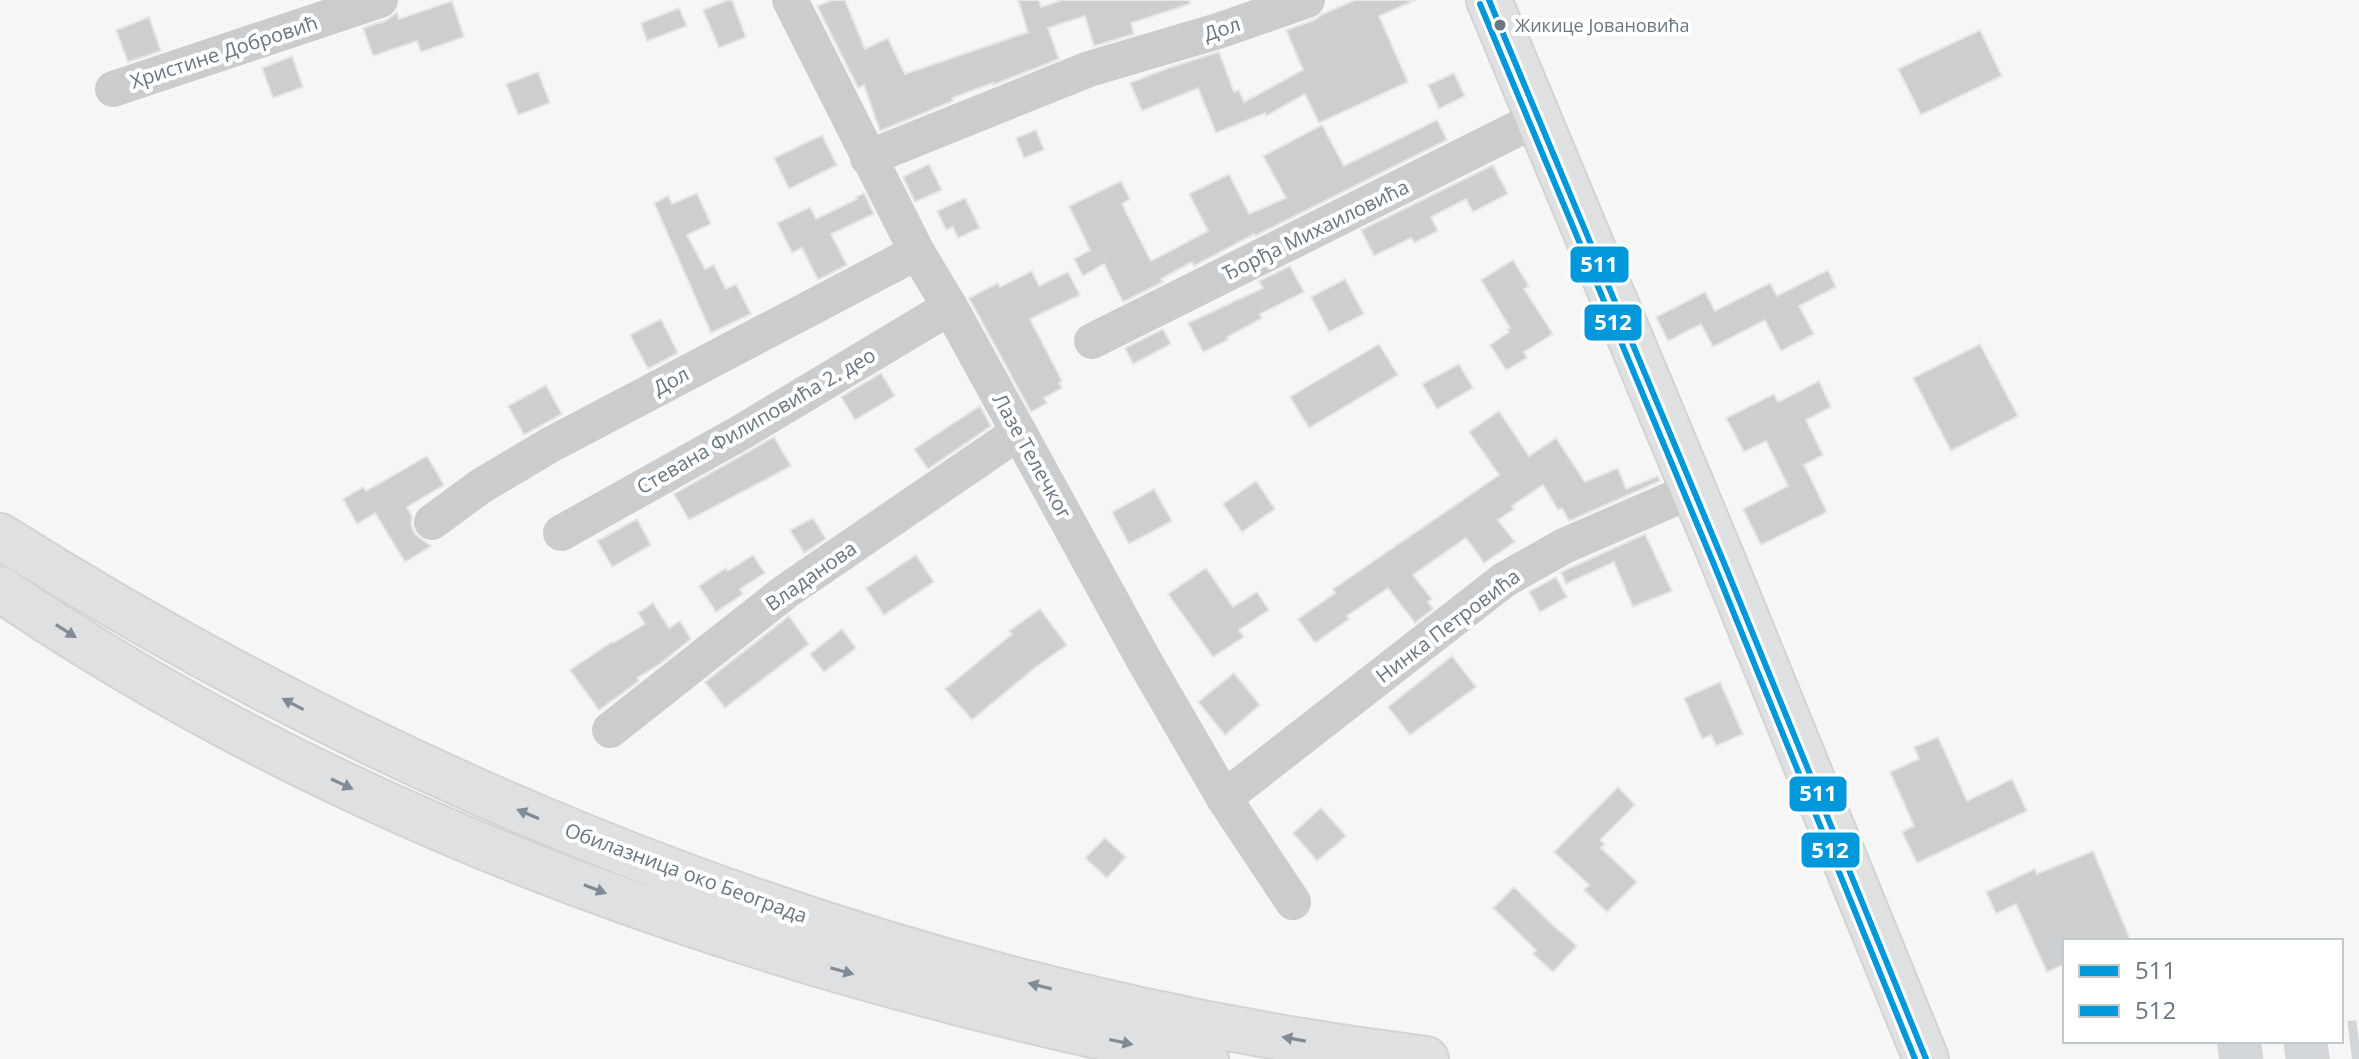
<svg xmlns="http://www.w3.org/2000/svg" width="2359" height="1059" viewBox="0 0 2359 1059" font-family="'Open Sans',sans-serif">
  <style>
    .building { fill: #cdcecf; stroke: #e6e6e6; stroke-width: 2 }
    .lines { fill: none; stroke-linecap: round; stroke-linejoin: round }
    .highway-tunnel { stroke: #d3d6d9; stroke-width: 44; stroke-dasharray: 44 22; stroke-linecap: butt }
    .major-casing { stroke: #d2d3d4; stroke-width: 48 }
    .highway-casing { stroke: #d3d3d4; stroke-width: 48 }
    .minor { stroke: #cbcccd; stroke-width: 36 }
    .major { stroke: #dfe0e1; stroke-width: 44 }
    .highway { stroke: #dfe0e1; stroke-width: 44 }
    .bus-1-casing { stroke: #fff; stroke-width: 12 }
    .bus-2-casing { stroke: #fff; stroke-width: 12 }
    .bus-1 { stroke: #0098da; stroke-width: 6 }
    .bus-2 { stroke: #0098da; stroke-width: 6 }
    .oneway { fill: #818b95 }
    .bus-dot { fill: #6a7682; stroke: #fff; stroke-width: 3 }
    .labels { text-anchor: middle; stroke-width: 8; stroke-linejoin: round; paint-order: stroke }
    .bus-label { font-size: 18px; fill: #6a7682; stroke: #fff; text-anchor: start }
    .street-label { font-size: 20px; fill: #6a7682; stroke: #fff }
    .line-badge { stroke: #fff; stroke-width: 3 }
    .badge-label { font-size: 22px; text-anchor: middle; font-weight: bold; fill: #fff }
  </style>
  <rect width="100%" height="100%" fill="#f6f6f6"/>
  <g class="building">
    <polygon points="728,0 732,0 746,37 719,48 703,10"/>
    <polygon points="833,0 845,0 865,49 888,38 905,74 1028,32 1018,0 1039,0 1041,7 1062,0 1189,0 1190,4 1131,23 1134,34 1094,46 1085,16 1048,28 1059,59 993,85 993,83 952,98 953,101 880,131 864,85 858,88 817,6"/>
    <polygon points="1355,0 1416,0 1379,16 1408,82 1319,123 1305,94 1266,116 1265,113 1216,133 1198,88 1142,111 1130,83 1168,68 1219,52 1234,92 1239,90 1244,102 1303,70 1286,30 1314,20 1323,14"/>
    <polygon points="452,1 464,37 421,52 417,41 373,56 363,28 387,20 397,12 399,19"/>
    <polygon points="679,8 687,26 647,41 641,23"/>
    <polygon points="149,17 161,51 128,62 116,30"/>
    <polygon points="1980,30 2002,76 1921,115 1898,69"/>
    <polygon points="292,56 303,87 273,98 262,68"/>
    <polygon points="538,72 550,103 518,115 506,84"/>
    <polygon points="1454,73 1465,96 1439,109 1428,85"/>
    <polygon points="1437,120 1447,140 1255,236 1254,234 1194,266 1192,262 1161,279 1163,282 1123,302 1104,264 1083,276 1074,259 1090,250 1069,206 1121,181 1130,199 1122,204 1151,261 1208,231 1189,194 1229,174 1249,214 1286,198 1263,156 1322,125 1344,166"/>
    <polygon points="1036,130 1044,150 1024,158 1016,138"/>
    <polygon points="822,135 837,165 789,189 774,158"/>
    <polygon points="929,164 942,190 915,202 903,177"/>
    <polygon points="1493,165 1508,194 1473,212 1466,199 1431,217 1438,231 1414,243 1411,238 1374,256 1361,230"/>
    <polygon points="697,193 711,224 687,235 705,269 714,265 726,289 736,284 751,314 711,333 654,203 668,196 672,204"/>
    <polygon points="864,193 874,214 831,234 847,265 818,280 802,248 792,253 777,223 810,207 816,219 857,199 856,197"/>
    <polygon points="965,198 980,228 958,238 953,227 946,230 937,211"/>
    <polygon points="1513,260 1529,286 1524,289 1553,334 1524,352 1527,358 1506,370 1490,345 1509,332 1507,329 1510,328 1481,280"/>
    <polygon points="1290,266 1304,292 1260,314 1262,318 1227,337 1228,340 1203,352 1188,323 1263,288 1259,281"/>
    <polygon points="1828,270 1836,287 1799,306 1814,334 1781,351 1765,320 1713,347 1701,324 1668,341 1656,317 1705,292 1715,311 1770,283 1777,296"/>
    <polygon points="1032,271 1039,286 1068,272 1080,295 1030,319 1062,381 1059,382 1062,388 1044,398 1047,403 1031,412 969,298 998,283 1000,287"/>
    <polygon points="1345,279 1364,314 1329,332 1311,297"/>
    <polygon points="661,319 678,353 648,369 630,335"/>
    <polygon points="1163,329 1171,344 1133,364 1125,348"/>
    <polygon points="1379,344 1398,375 1309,428 1290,397"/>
    <polygon points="1980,344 2018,416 1951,451 1913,378"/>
    <polygon points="1459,364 1473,388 1437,409 1422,384"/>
    <polygon points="881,373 895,396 855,420 841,397"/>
    <polygon points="1819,381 1831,407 1806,420 1823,455 1804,465 1827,512 1761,545 1743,509 1788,486 1766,441 1744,452 1726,418 1774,394 1778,402"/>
    <polygon points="546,385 562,414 524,435 508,406"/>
    <polygon points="980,406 991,426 928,469 914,449"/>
    <polygon points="1499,411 1529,456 1556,438 1585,482 1618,468 1626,489 1658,476 1660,481 1569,521 1562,508 1558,510 1543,485 1512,506 1514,509 1498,520 1515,542 1484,563 1466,538 1413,575 1432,599 1428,602 1433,609 1415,623 1388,588 1347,616 1349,619 1315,643 1298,619 1335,593 1333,589 1499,475 1469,432"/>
    <polygon points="774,437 791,466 689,520 674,494"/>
    <polygon points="427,456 444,485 407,507 412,516 411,525 415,534 431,546 405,562 375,513 357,524 343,499 363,487 366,491"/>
    <polygon points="1256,481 1275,509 1242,532 1223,504"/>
    <polygon points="1154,489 1172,521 1129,544 1112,512"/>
    <polygon points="813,518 826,539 804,553 790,530"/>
    <polygon points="637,519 651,545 612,567 597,541"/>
    <polygon points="1645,534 1672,591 1633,607 1614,562 1566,584 1561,572"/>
    <polygon points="753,555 765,573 740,589 743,594 716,612 699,586 726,568 728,571"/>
    <polygon points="916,555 934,582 884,615 866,588"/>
    <polygon points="1206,568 1233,607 1257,592 1269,610 1239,630 1244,637 1213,657 1168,594"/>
    <polygon points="1556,577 1567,597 1540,612 1529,592"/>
    <polygon points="653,603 669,628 680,621 691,639 660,664 637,678 639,681 599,710 570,670 612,642 613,643 645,624 638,613"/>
    <polygon points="1040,609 1067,645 1036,667 972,720 945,689 1012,634 1009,631"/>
    <polygon points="789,616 809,644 725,708 705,682"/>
    <polygon points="842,629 856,648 824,672 810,654"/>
    <polygon points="1452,656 1476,687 1410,735 1388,707"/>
    <polygon points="1234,673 1260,705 1225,735 1198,702"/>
    <polygon points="1720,682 1743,734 1716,746 1711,735 1702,739 1684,698"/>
    <polygon points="1938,737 1967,801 2012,779 2027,811 1917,863 1902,832 1914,826 1890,772 1919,759 1914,747"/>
    <polygon points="1618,787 1635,805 1600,840 1605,844 1601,848 1637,882 1607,912 1584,890 1589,885 1554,852"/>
    <polygon points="1321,808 1346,836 1317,861 1293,833"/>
    <polygon points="1105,838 1126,857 1107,878 1085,858"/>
    <polygon points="2093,851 2131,941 2065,941 2065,964 2047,972 2016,904 1996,914 1986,892 2035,869 2037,874"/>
    <polygon points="1514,887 1556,928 1577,946 1553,972 1533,954 1536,950 1493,908"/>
  </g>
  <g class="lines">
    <polyline class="highway-tunnel" points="2219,1059 2359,1042"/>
    <g class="major-casing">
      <polyline id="major" points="1489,0 1724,563 1926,1059"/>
    </g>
    <g class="highway-casing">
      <g id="highway">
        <path d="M0,536c431,272 920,460 1426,523"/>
        <path d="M0,589c360,245 781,385 1206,470"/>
      </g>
    </g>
    <g class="minor">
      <polyline points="790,0 917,252 950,307 1145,662 1224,798 1293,902"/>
      <polyline points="113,89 380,0"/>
      <polyline points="868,158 1089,69 1218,31 1307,0"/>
      <polyline points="1092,341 1539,118"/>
      <polyline points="432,522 481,486 550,445 917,252"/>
      <polyline points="561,533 740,433 950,307"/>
      <polyline points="610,730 785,592 1019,432"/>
      <polyline points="1224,798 1504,580 1564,546 1693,490"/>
    </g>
    <use href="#major" class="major"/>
    <use href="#highway" class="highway"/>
    <g class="bus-1-casing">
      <polyline id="bus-1" points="1489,0 1724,563 1926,1059"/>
    </g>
    <g class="bus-2-casing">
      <polyline id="bus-2" points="1480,4 1715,567 1915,1059"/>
    </g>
    <use href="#bus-1" class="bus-1"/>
    <use href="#bus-2" class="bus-2"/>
  </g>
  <defs><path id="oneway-solid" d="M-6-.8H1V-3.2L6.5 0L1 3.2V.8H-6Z" transform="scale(2)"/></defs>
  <g class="oneway">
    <use href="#oneway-solid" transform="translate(66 631) rotate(32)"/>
    <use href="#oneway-solid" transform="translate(293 704) rotate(-152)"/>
    <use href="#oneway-solid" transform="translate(342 784) rotate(25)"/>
    <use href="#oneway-solid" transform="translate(528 814) rotate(-157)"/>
    <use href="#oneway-solid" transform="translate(595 889) rotate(21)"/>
    <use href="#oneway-solid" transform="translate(842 971) rotate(16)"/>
    <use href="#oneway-solid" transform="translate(1040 986) rotate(-166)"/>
    <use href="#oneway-solid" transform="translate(1294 1039) rotate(-170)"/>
    <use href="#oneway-solid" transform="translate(1121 1042) rotate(12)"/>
  </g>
  <circle class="bus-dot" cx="1500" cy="25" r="7"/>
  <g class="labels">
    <g class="bus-label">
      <text x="1515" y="32">Жикице Јовановића</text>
    </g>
    <g class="street-label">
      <text transform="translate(1222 29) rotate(-18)" y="7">Дол</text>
      <text transform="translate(224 52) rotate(-18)" y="7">Христине Добровић</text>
      <text transform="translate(1316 230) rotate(-26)" y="7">Ђорђа Михаиловића</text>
      <text transform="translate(671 381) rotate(-28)" y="7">Дол</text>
      <text transform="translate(756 421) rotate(-30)" y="7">Стевана Филиповића 2. део</text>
      <text transform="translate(1032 456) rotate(61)" y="7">Лазе Телечког</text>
      <text transform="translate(811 576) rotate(-35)" y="7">Владанова</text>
      <text transform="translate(1448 626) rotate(-37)" y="7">Нинка Петровића</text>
      <text transform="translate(686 873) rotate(20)" y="7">Обилазница око Београда</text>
    </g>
  </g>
  <g class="line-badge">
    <rect x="1569" y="245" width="61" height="39" rx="8" fill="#0098da"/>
    <rect x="1583" y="303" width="60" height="39" rx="8" fill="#0098da"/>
    <rect x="1788" y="775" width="60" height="38" rx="8" fill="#0098da"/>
    <rect x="1800" y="831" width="61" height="38" rx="8" fill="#0098da"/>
  </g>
  <g class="badge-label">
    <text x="1599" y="272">511</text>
    <text x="1613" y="330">512</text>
    <text x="1818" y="801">511</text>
    <text x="1830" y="858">512</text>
  </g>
  <rect x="2063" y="939" width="280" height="104" fill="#ffffff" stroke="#c3c8cd" stroke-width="2"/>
  <rect x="2079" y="965" width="40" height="12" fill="#0098da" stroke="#c3c8cd" stroke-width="2"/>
  <text x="2135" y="979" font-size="24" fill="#6a7682">511</text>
  <rect x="2079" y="1005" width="40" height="12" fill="#0098da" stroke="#c3c8cd" stroke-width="2"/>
  <text x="2135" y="1019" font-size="24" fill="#6a7682">512</text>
</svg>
